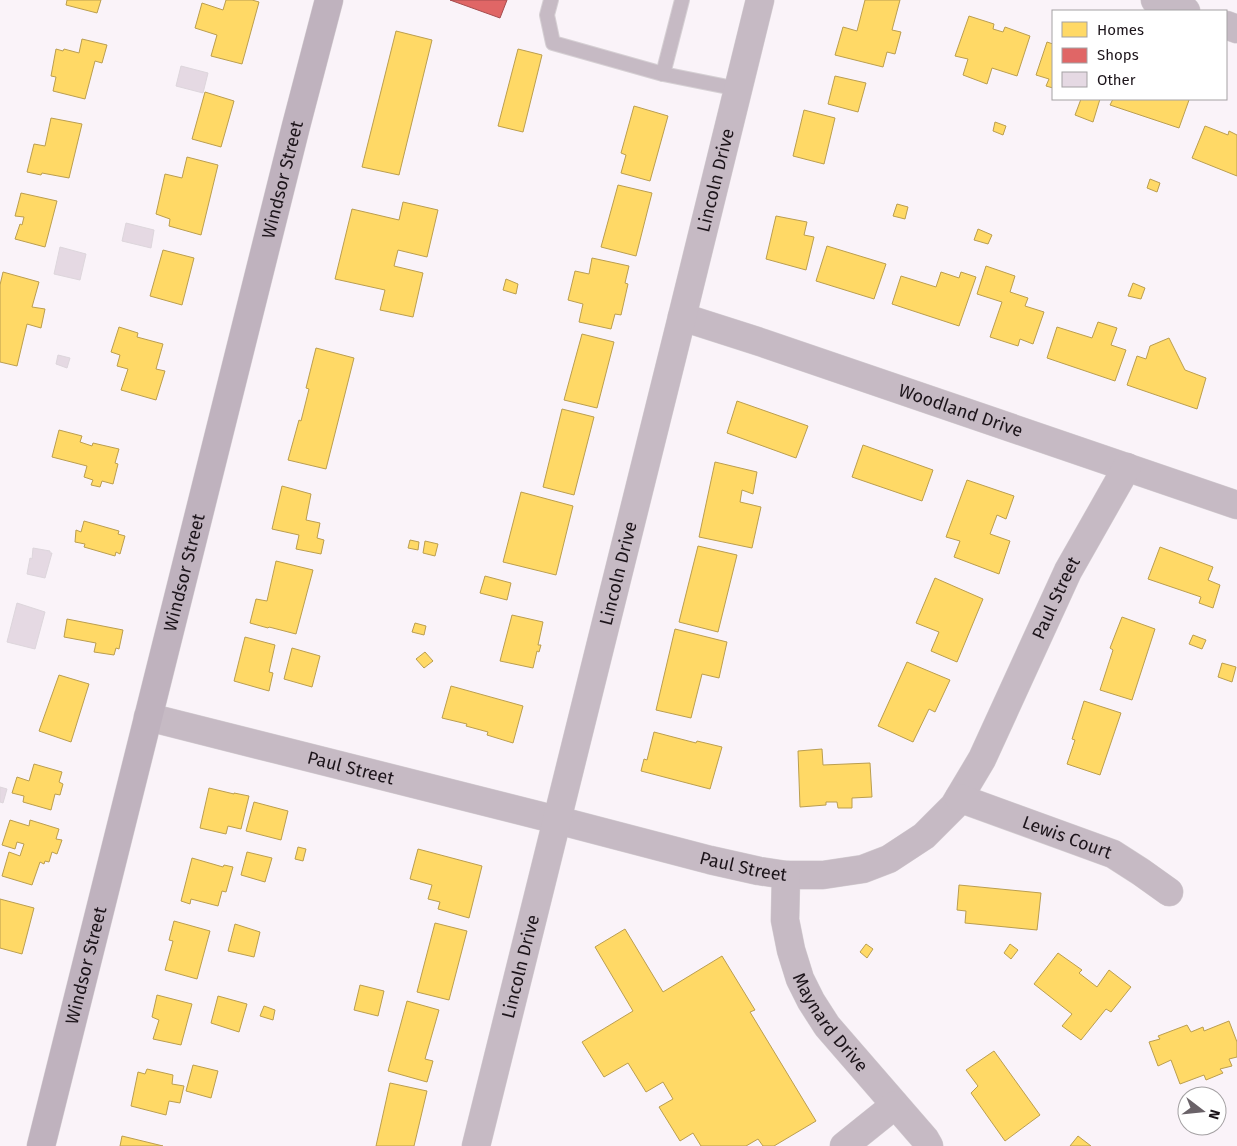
<svg xmlns="http://www.w3.org/2000/svg" width="1237" height="1146" viewBox="0 0 1237 1146" font-family="'Fira Sans',sans-serif">
  <style>
    .homes { fill: #ffd966; stroke: #bb9e4f }
    .shops { fill: #e06666; stroke: #a54d4f }
    .building { fill: #e5d9e3; stroke: #ddd6dc }
    .lines { fill: none; stroke-linecap: round; stroke-linejoin: round }
    .service-casing { stroke: #d6d0d4; stroke-width: 16 }
    .minor-casing { stroke: #d6d0d4; stroke-width: 29 }
    .tertiary-casing { stroke: #d6d0d4; stroke-width: 29 }
    .primary-casing { stroke: #d6d0d4; stroke-width: 29 }
    .service { stroke: #c6bac4; stroke-width: 14 }
    .minor { stroke: #c6bac4; stroke-width: 28 }
    .tertiary { stroke: #c6bac4; stroke-width: 28 }
    .primary { stroke: #bfb2be; stroke-width: 28 }
    .labels { text-anchor: middle; stroke-width: 5; stroke-linejoin: round; paint-order: stroke }
    .street-label { font-size: 18px; fill: #1c141a; stroke: #fff }
  </style>
  <rect width="100%" height="100%" fill="#faf3f9"/>
  <g class="homes">
    <polygon points="67,0 101,0 97,13 66,5"/>
    <polygon points="226,0 252,0 259,2 242,64 211,56 217,35 195,28 202,3 223,10"/>
    <polygon points="865,0 900,0 892,30 901,32 895,54 887,52 883,67 835,55 843,27 857,31"/>
    <polygon points="969,16 994,24 993,29 1003,32 1005,27 1030,36 1017,76 992,68 987,84 963,75 968,59 955,56"/>
    <polygon points="396,31 432,40 399,175 362,167"/>
    <polygon points="82,39 107,45 102,63 95,61 85,99 53,91 56,77 51,76 56,49 63,51 64,49 79,53"/>
    <polygon points="1047,42 1053,44 1053,88 1046,86 1049,79 1036,75"/>
    <polygon points="518,49 542,55 523,132 498,126"/>
    <polygon points="835,76 866,83 858,112 828,104"/>
    <polygon points="205,92 234,101 221,147 192,139"/>
    <polygon points="1081,99 1100,99 1093,122 1075,115"/>
    <polygon points="1113,99 1187,99 1189,100 1179,128 1110,105"/>
    <polygon points="634,106 668,116 650,181 621,173 626,155 621,153"/>
    <polygon points="804,110 835,118 824,164 793,156"/>
    <polygon points="51,118 82,124 69,178 42,173 41,175 27,172 34,144 45,146"/>
    <polygon points="995,122 1006,126 1003,135 993,131"/>
    <polygon points="1205,126 1228,135 1229,131 1237,135 1237,176 1192,158"/>
    <polygon points="187,157 218,165 201,235 169,226 170,219 156,214 165,174 182,178"/>
    <polygon points="1150,179 1160,183 1157,192 1147,188"/>
    <polygon points="618,185 652,193 636,256 601,247"/>
    <polygon points="21,193 57,201 45,247 15,239 20,224 22,225 24,217 15,216"/>
    <polygon points="403,202 438,210 427,257 398,250 394,266 423,273 413,317 380,310 385,290 335,279 352,209 399,220"/>
    <polygon points="897,204 908,207 905,219 893,216"/>
    <polygon points="776,216 807,222 804,235 814,237 806,270 766,259"/>
    <polygon points="978,229 992,235 988,244 974,240"/>
    <polygon points="827,246 886,264 874,299 816,281"/>
    <polygon points="163,250 194,258 182,305 150,296"/>
    <polygon points="592,258 629,266 625,283 628,284 621,315 615,314 611,329 579,322 583,304 568,300 575,271 589,274"/>
    <polygon points="986,266 1015,276 1010,292 1028,298 1025,306 1044,312 1033,344 1020,339 1018,346 990,337 1002,302 977,294"/>
    <polygon points="3,272 39,282 32,307 45,309 41,328 27,324 17,366 0,362 0,285"/>
    <polygon points="941,272 959,278 961,272 976,277 959,326 892,304 901,276 936,287"/>
    <polygon points="506,279 518,284 516,294 503,290"/>
    <polygon points="1133,283 1145,288 1141,299 1128,296"/>
    <polygon points="1098,322 1117,328 1111,345 1126,350 1115,381 1047,358 1057,327 1092,338"/>
    <polygon points="119,327 138,333 137,337 163,344 156,369 165,371 156,400 121,390 128,369 117,366 120,355 111,352"/>
    <polygon points="582,334 614,342 597,408 564,400"/>
    <polygon points="1169,338 1185,370 1206,378 1197,409 1127,385 1137,356 1146,359 1150,346"/>
    <polygon points="316,348 354,358 326,469 288,460 299,420 301,421 309,389 306,388"/>
    <polygon points="737,401 808,426 796,458 727,433"/>
    <polygon points="562,409 594,417 574,495 543,487"/>
    <polygon points="59,430 82,436 80,442 92,446 93,443 119,449 115,463 118,464 113,484 102,481 100,487 91,485 93,480 84,477 87,466 52,457"/>
    <polygon points="863,445 933,470 922,501 852,477"/>
    <polygon points="715,462 757,472 753,494 742,490 740,502 761,507 752,548 699,537"/>
    <polygon points="967,480 1014,496 1006,519 997,515 990,534 1010,541 999,574 954,557 960,541 946,537"/>
    <polygon points="282,486 311,494 306,520 320,523 317,538 324,540 321,554 296,549 299,535 272,529"/>
    <polygon points="521,492 573,506 556,575 503,562"/>
    <polygon points="84,521 119,531 118,534 125,536 120,554 116,552 115,556 84,547 85,544 75,542 76,530 81,532"/>
    <polygon points="410,540 419,542 418,550 408,548"/>
    <polygon points="425,541 438,544 435,556 423,553"/>
    <polygon points="698,546 737,555 718,632 679,622"/>
    <polygon points="1160,547 1213,567 1208,580 1220,585 1213,608 1199,603 1201,597 1148,579"/>
    <polygon points="276,561 313,570 296,634 269,627 268,628 250,623 256,599 267,601"/>
    <polygon points="485,576 511,583 507,600 480,593"/>
    <polygon points="935,578 983,599 957,662 931,651 939,632 916,623"/>
    <polygon points="512,615 543,622 538,645 541,645 539,652 537,651 533,668 500,661"/>
    <polygon points="1122,617 1155,629 1132,700 1100,690 1113,650 1110,648"/>
    <polygon points="67,619 123,630 119,649 116,648 114,655 94,652 96,643 64,637"/>
    <polygon points="415,623 426,626 424,635 412,632"/>
    <polygon points="675,629 727,642 719,678 702,674 691,718 656,710"/>
    <polygon points="1193,635 1206,640 1202,649 1189,644"/>
    <polygon points="245,637 275,645 269,672 273,673 269,691 234,681"/>
    <polygon points="292,648 320,656 312,687 284,679"/>
    <polygon points="425,652 433,661 424,668 416,659"/>
    <polygon points="907,662 950,680 935,712 929,709 913,742 878,726"/>
    <polygon points="1222,663 1236,667 1232,682 1218,677"/>
    <polygon points="59,675 89,684 71,742 39,731"/>
    <polygon points="451,686 523,706 513,743 487,735 488,732 466,726 467,724 442,718"/>
    <polygon points="1084,701 1121,713 1100,775 1067,764 1075,740 1072,739"/>
    <polygon points="654,732 696,743 697,741 722,747 710,789 641,771 644,759 647,760"/>
    <polygon points="822,749 823,765 870,763 872,797 852,798 852,808 838,808 837,802 826,802 826,805 800,807 798,751"/>
    <polygon points="34,764 62,772 59,782 63,784 60,795 55,794 51,810 23,802 24,796 12,793 17,777 29,781"/>
    <polygon points="209,788 234,794 234,793 249,796 241,829 228,826 226,834 200,828"/>
    <polygon points="254,802 288,811 281,840 246,831"/>
    <polygon points="10,820 29,826 30,820 59,829 56,839 62,840 57,854 52,852 49,862 45,861 44,864 40,862 32,885 2,876 9,852 20,856 24,844 17,842 15,849 2,845"/>
    <polygon points="298,847 306,849 303,861 295,859"/>
    <polygon points="418,849 482,866 469,918 438,909 440,902 428,899 432,885 410,879"/>
    <polygon points="247,852 272,858 265,882 241,875"/>
    <polygon points="192,858 223,867 224,865 233,867 226,892 222,891 218,906 191,899 190,904 181,901"/>
    <polygon points="959,885 1041,893 1037,930 965,923 966,911 957,910"/>
    <polygon points="0,899 34,908 22,954 0,948"/>
    <polygon points="174,921 210,931 197,979 165,970 173,941 169,940"/>
    <polygon points="435,923 467,931 449,1000 417,992"/>
    <polygon points="235,924 260,932 254,957 228,951"/>
    <polygon points="625,929 663,992 722,956 755,1010 750,1012 816,1121 774,1146 763,1146 758,1139 746,1146 701,1146 693,1133 680,1141 659,1107 673,1099 663,1082 646,1092 628,1063 604,1077 582,1042 633,1011 595,947"/>
    <polygon points="866,944 873,949 867,958 860,952"/>
    <polygon points="1010,944 1018,950 1011,959 1004,953"/>
    <polygon points="1058,953 1082,970 1079,973 1097,987 1109,970 1131,987 1111,1012 1106,1009 1081,1040 1062,1026 1072,1014 1034,984"/>
    <polygon points="360,985 384,991 378,1016 354,1010"/>
    <polygon points="157,995 192,1004 181,1045 153,1039 159,1020 152,1017"/>
    <polygon points="218,996 247,1004 239,1032 211,1023"/>
    <polygon points="407,1001 439,1010 425,1059 433,1061 427,1082 388,1071"/>
    <polygon points="264,1006 275,1010 273,1020 260,1016"/>
    <polygon points="1229,1021 1237,1042 1237,1057 1229,1059 1232,1066 1220,1069 1223,1073 1206,1080 1204,1075 1180,1084 1171,1060 1158,1066 1149,1042 1160,1039 1158,1036 1187,1025 1191,1032 1203,1027 1204,1031"/>
    <polygon points="994,1051 1040,1115 1005,1141 971,1093 978,1086 966,1070"/>
    <polygon points="193,1065 218,1071 211,1098 186,1091"/>
    <polygon points="147,1069 173,1075 172,1084 184,1086 180,1103 169,1101 166,1115 131,1106 138,1072 145,1074"/>
    <polygon points="390,1083 427,1091 414,1146 376,1146"/>
    <polygon points="122,1136 163,1146 120,1146"/>
    <polygon points="1078,1136 1091,1146 1070,1146"/>
  </g>
  <polygon class="shops" points="450,0 507,0 500,18"/>
  <g class="building">
    <polygon points="181,66 208,73 203,93 176,86"/>
    <polygon points="126,223 154,230 151,248 122,241"/>
    <polygon points="60,247 86,254 80,280 54,274"/>
    <polygon points="58,355 70,358 67,368 56,364"/>
    <polygon points="33,548 50,551 50,553 52,553 45,578 27,574 30,558 32,559"/>
    <polygon points="17,603 45,612 35,649 7,642"/>
    <polygon points="0,787 7,789 3,803 0,802"/>
  </g>
  <g class="lines">
    <g class="service-casing">
      <g id="service">
        <polyline points="551,0 547,15 553,43 663,74 738,89"/>
        <polyline points="663,74 682,0"/>
      </g>
    </g>
    <g class="minor-casing">
      <g id="minor">
        <path id="s1" d="M682,317l81,26 474,162"/>
        <path id="s2" d="M148,717l409,103 153,40 49,11 27,4h37l40,-6 26,-10 35,-23 30,-30 28,-47 86,-188 59,-104"/>
        <path id="s3" d="M959,798l154,56 28,18 28,20"/>
        <path id="s4" d="M786,875l-1,45 6,30 9,29 11,22 16,25 98,113 4,7"/>
        <path id="s5" d="M476,1146l206,-829 78,-317"/>
        <polyline points="844,1146 895,1105"/>
      </g>
    </g>
    <g class="tertiary-casing">
      <g id="tertiary">
        <polyline points="1155,0 1186,11"/>
        <polyline points="1226,25 1237,29"/>
      </g>
    </g>
    <g class="primary-casing">
      <g id="primary">
        <path id="s6" d="M41,1146l255,-1020 33,-126"/>
      </g>
    </g>
    <use href="#service" class="service"/>
    <use href="#minor" class="minor"/>
    <use href="#tertiary" class="tertiary"/>
    <use href="#primary" class="primary"/>
  </g>
  <g class="labels">
    <g class="street-label">
      <text dy="6" stroke="none"><textPath href="#s6" startOffset="996">Windsor Street</textPath></text>
      <text dy="6" stroke="none"><textPath href="#s5" startOffset="995">Lincoln Drive</textPath></text>
      <text dy="6" stroke="none"><textPath href="#s1" startOffset="294">Woodland Drive</textPath></text>
      <text dy="6" stroke="none"><textPath href="#s6" startOffset="591">Windsor Street</textPath></text>
      <text dy="6" stroke="none"><textPath href="#s5" startOffset="590">Lincoln Drive</textPath></text>
      <text dy="6" stroke="none"><textPath href="#s2" startOffset="1079">Paul Street</textPath></text>
      <text dy="6" stroke="none"><textPath href="#s2" startOffset="209">Paul Street</textPath></text>
      <text dy="6" stroke="none"><textPath href="#s3" startOffset="115">Lewis Court</textPath></text>
      <text dy="6" stroke="none"><textPath href="#s2" startOffset="614">Paul Street</textPath></text>
      <text dy="6" stroke="none"><textPath href="#s6" startOffset="186">Windsor Street</textPath></text>
      <text dy="6" stroke="none"><textPath href="#s5" startOffset="185">Lincoln Drive</textPath></text>
      <text dy="6" stroke="none"><textPath href="#s4" startOffset="159">Maynard Drive</textPath></text>
    </g>
  </g>
  <rect x="1052" y="10" width="175" height="90" fill="#ffffff" stroke="#a4a1a3"/>
  <rect x="1062" y="22" width="25" height="15" fill="#ffd966" stroke="#a4a1a3"/>
  <text x="1097" y="35" font-size="15" fill="#1c141a">Homes</text>
  <rect x="1062" y="48" width="25" height="15" fill="#e06666" stroke="#a4a1a3"/>
  <text x="1097" y="60" font-size="15" fill="#1c141a">Shops</text>
  <rect x="1062" y="72" width="25" height="15" fill="#e5d9e3" stroke="#a4a1a3"/>
  <text x="1097" y="85" font-size="15" fill="#1c141a">Other</text>
  <g transform="translate(1202 1111) rotate(106)"><circle r="24" fill="#ffffff" stroke="#a4a1a3"/>
  <path d="M0-4L9 19L0 12L-9 19Z" fill="#6a6268"/>
  <text y="-8" font-size="14" font-weight="bold" text-anchor="middle" fill="#1c141a">N</text>
  </g>
</svg>
